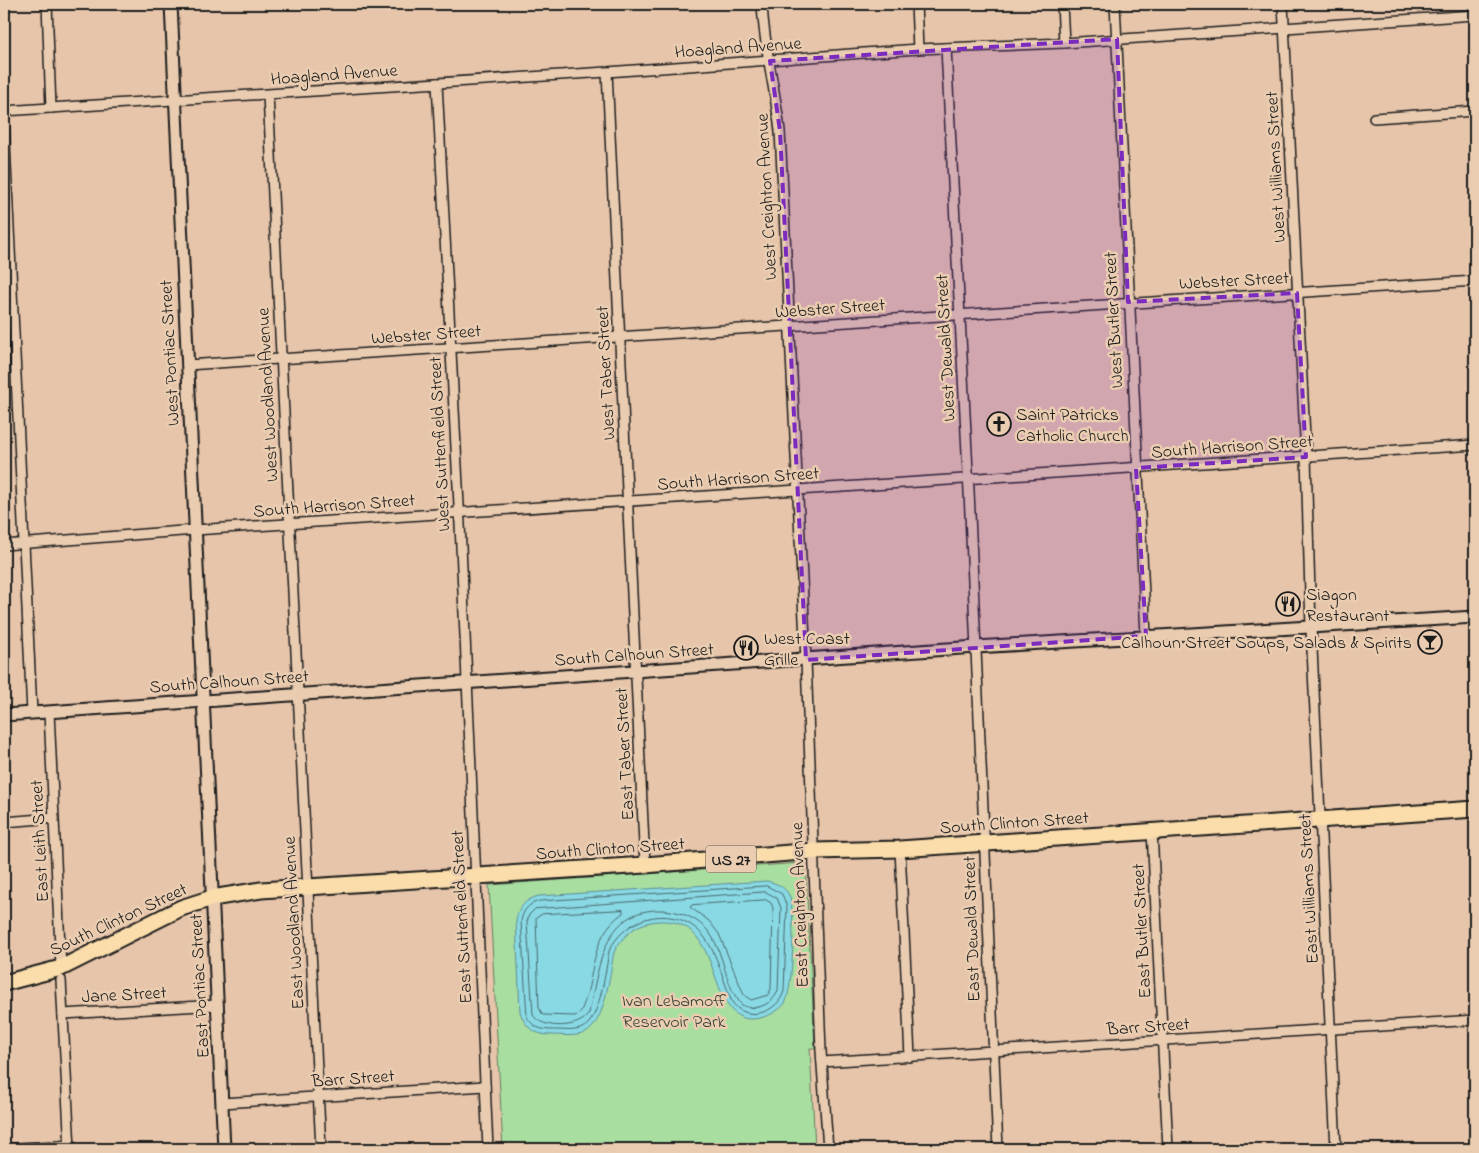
<svg xmlns="http://www.w3.org/2000/svg" width="1479" height="1153" viewBox="0 0 1479 1153" font-family="'Indie Flower',sans-serif">
  <style>
    .green { fill: #a9dea1; stroke: #627d5e }
    .water { fill: #89d9e4; stroke: #5d8d94 }
    .lines { fill: none; stroke-linecap: round; stroke-linejoin: round }
    .shore { stroke: #48686c; stroke-width: 1 }
    .street-casing { stroke: #1c1c1c; stroke-width: 12 }
    .secondary-casing { stroke: #1c1c1c; stroke-width: 15 }
    .highway-casing { stroke: #1c1c1c; stroke-width: 19 }
    .street { stroke: #eacdb1; stroke-width: 9 }
    .secondary { stroke: #eacdb1; stroke-width: 11 }
    .highway { stroke: #faddab; stroke-width: 15 }
    .marked { fill: #7b2cbf; fill-opacity: 0.2; stroke: #7b2cbf; stroke-width: 4; stroke-dasharray: 10 6; stroke-linejoin: round }
    .labels { text-anchor: middle; stroke-width: 5; stroke-linejoin: round; paint-order: stroke }
    .shield { fill: #eacdb1; stroke: #5a5149; stroke-width: 1 }
    .shield-label { font-size: 16px; font-weight: bold; fill: #1c1c1c }
    .street-label { font-size: 18px; fill: #1c1c1c; stroke: #eacdb1 }
    .poi-label { font-size: 18px; fill: #1c1c1c; stroke: #eacdb1; text-anchor: start }
    .park-label { font-size: 18px; fill: #384337; stroke: #eacdb1 }
  </style>
  <rect width="100%" height="100%" fill="#e7c5aa"/>
  <filter id="ink" filterUnits="userSpaceOnUse"><feTurbulence type="fractalNoise" baseFrequency=".02" numOctaves="2"/><feDisplacementMap in="SourceGraphic" scale="10" xChannelSelector="R" yChannelSelector="G"/><feConvolveMatrix kernelMatrix="1 2 1 2 8 2 1 2 1" color-interpolation-filters="sRGB"/></filter>
  <g filter="url(#ink)">
    <polygon class="green" points="801,863 806,875 815,1048 810,1048 815,1149 503,1149 489,885"/>
    <path class="water" d="M767,881c9,2 17,5 22,14 7,12 4,96 -4,108 -6,9 -22,16 -33,16 -49,1 -25,-110 -101,-97 -17,3 -29,15 -37,30 -4,21 -9,72 -29,81 -10,4 -24,2 -34,2 -17,0 -26,-8 -31,-23l-4,-91c2,-14 10,-22 23,-25z"/>
    <g class="lines">
      <g class="shore">
        <path d="M767,886l15,8 5,13 -3,84c-6,22 -38,32 -52,11 -8,-19 -15,-49 -27,-64 -27,-35 -78,-25 -96,13 -3,17 -9,68 -25,76 -8,5 -18,3 -27,3 -13,0 -22,0 -30,-13l-6,-96c2,-11 8,-18 19,-20z"/>
        <path d="M766,892l11,6 4,10 -3,82c-4,14 -23,22 -36,15 -18,-19 -17,-52 -33,-73 -12,-14 -28,-21 -47,-22 -60,-2 -63,59 -73,103 -8,16 -47,17 -56,2l-6,-93 2,-7 6,-6z"/>
        <polygon points="766,900 771,903 773,908 771,989 768,995 751,1000 744,995 719,934 709,921 690,907 692,905"/>
        <path d="M623,910v3c-36,25 -26,66 -43,100l-5,3 -32,-1 -4,-7 -3,-90 6,-4z"/>
      </g>
      <g class="street-casing">
        <g id="street">
          <polyline points="47,4 51,108"/>
          <path d="M762,4c2,43 13,84 18,127l26,529 15,391 7,98"/>
          <polyline points="916,4 918,49"/>
          <polyline points="1062,4 1064,43"/>
          <polyline points="1115,4 1146,636"/>
          <polyline points="1283,4 1306,457 1311,628 1336,1149"/>
          <polyline points="1475,30 1475,34"/>
          <polyline points="946,48 969,491 998,1149"/>
          <polyline points="607,72 645,865"/>
          <polyline points="437,83 460,524 488,1149"/>
          <polyline points="268,95 321,1149"/>
          <polyline points="4,111 607,72 918,49 1064,43 1475,15"/>
          <polyline points="1374,118 1475,111"/>
          <polyline points="4,122 32,713"/>
          <polyline points="187,365 1475,281"/>
          <polyline points="4,545 195,530 1475,445"/>
          <polyline points="49,712 61,968"/>
          <polyline points="4,822 54,818"/>
          <polyline points="1152,831 1168,1149"/>
          <polyline points="900,849 910,1057"/>
          <polyline points="61,980 70,1149"/>
          <polyline points="63,1014 218,1005"/>
          <polyline points="822,1062 1475,1020"/>
          <polyline points="222,1103 485,1086"/>
          <polyline points="4,1149 70,1145"/>
        </g>
      </g>
      <g class="secondary-casing">
        <g id="secondary">
          <polyline points="171,4 224,1149"/>
          <polyline points="4,715 976,647 1475,617"/>
        </g>
      </g>
      <g class="highway-casing">
        <polyline id="highway" points="4,983 61,968 181,908 212,898 261,890 645,865 814,851 900,849 1475,809"/>
      </g>
      <use href="#street" class="street"/>
      <use href="#secondary" class="secondary"/>
      <use href="#highway" class="highway"/>
    </g>
  </g>
  <path class="marked" d="M1117,39l11,263 169,-9 9,164 -170,11 10,168 -340,24 -26,-529 -10,-70z"/>
  <defs>
    <g id="church-ring" transform="scale(1.25)"><circle r="9.5" fill="#eacdb1" stroke="#1c1c1c" stroke-width="1.5"/><path d="M-1.2-6h2.4v3.5h3.3v2.4h-3.3V6h-2.4V-.1h-3.3v-2.4h3.3Z" fill="#1c1c1c"/></g>
    <g id="restaurant-ring" transform="scale(1.25)"><circle r="9.5" fill="#eacdb1" stroke="#1c1c1c" stroke-width="1.5"/><path d="M-5-6h1v4h1v-4h1v4h1v-4h1v5L-1.5 .5V6h-2V.5L-5-1ZM5-6V6H3V1.5H1.5Q1.5-4 5-6Z" fill="#1c1c1c"/></g>
    <g id="bar-ring" transform="scale(1.25)"><circle r="9.5" fill="#eacdb1" stroke="#1c1c1c" stroke-width="1.5"/><path d="M-6-5H6L.8 .8V4.5H3.5V6h-7V4.5H-.8V.8Z" fill="#1c1c1c"/></g>
  </defs>
  <g fill-rule="evenodd">
    <use href="#church-ring" x="999" y="424"/>
    <use href="#restaurant-ring" x="1288" y="604"/>
    <use href="#bar-ring" x="1430" y="642"/>
    <use href="#restaurant-ring" x="746" y="648"/>
  </g>
  <g class="labels">
    <rect class="shield" x="706" y="845.5" width="50" height="27" rx="4"/>
    <g class="shield-label">
      <text x="731" y="865">US 27</text>
    </g>
    <g class="street-label">
      <text transform="translate(738 47) rotate(-4)" y="6">Hoagland Avenue</text>
      <text transform="translate(334 74) rotate(-4)" y="6">Hoagland Avenue</text>
      <text transform="translate(1275 167) rotate(-93)" y="6">West Williams Street</text>
      <text transform="translate(766 197) rotate(-93)" y="6">West Creighton Avenue</text>
      <text transform="translate(1234 280) rotate(-3)" y="6">Webster Street</text>
      <text transform="translate(830 308) rotate(-4)" y="6">Webster Street</text>
      <text transform="translate(1113 320) rotate(-93)" y="6">West Butler Street</text>
      <text transform="translate(426 334) rotate(-4)" y="6">Webster Street</text>
      <text transform="translate(945 348) rotate(-93)" y="6">West Dewald Street</text>
      <text transform="translate(169 353) rotate(-93)" y="6">West Pontiac Street</text>
      <text transform="translate(605 373) rotate(-93)" y="6">West Taber Street</text>
      <text transform="translate(267 395) rotate(-93)" y="6">West Woodland Avenue</text>
      <text transform="translate(439 444) rotate(-93)" y="6">West Suttenfield Street</text>
      <text transform="translate(1232 446) rotate(-4)" y="6">South Harrison Street</text>
      <text transform="translate(738 478) rotate(-4)" y="6">South Harrison Street</text>
      <text transform="translate(334 505) rotate(-4)" y="6">South Harrison Street</text>
      <text transform="translate(634 654) rotate(-4)" y="6">South Calhoun Street</text>
      <text transform="translate(229 681) rotate(-4)" y="6">South Calhoun Street</text>
      <text transform="translate(624 754) rotate(-93)" y="6">East Taber Street</text>
      <text transform="translate(1014 822) rotate(-4)" y="6">South Clinton Street</text>
      <text transform="translate(39 841) rotate(-93)" y="6">East Leith Street</text>
      <text transform="translate(610 848) rotate(-4)" y="6">South Clinton Street</text>
      <text transform="translate(1308 889) rotate(-93)" y="6">East Williams Street</text>
      <text transform="translate(799 905) rotate(-92)" y="6">East Creighton Avenue</text>
      <text transform="translate(461 917) rotate(-93)" y="6">East Suttenfield Street</text>
      <text transform="translate(118 919) rotate(-25)" y="6">South Clinton Street</text>
      <text transform="translate(293 923) rotate(-93)" y="6">East Woodland Avenue</text>
      <text transform="translate(971 929) rotate(-92)" y="6">East Dewald Street</text>
      <text transform="translate(1141 931) rotate(-93)" y="6">East Butler Street</text>
      <text transform="translate(199 986) rotate(-93)" y="6">East Pontiac Street</text>
      <text transform="translate(124 994) rotate(-3)" y="6">Jane Street</text>
      <text transform="translate(1148 1026) rotate(-4)" y="6">Barr Street</text>
      <text transform="translate(353 1078) rotate(-4)" y="6">Barr Street</text>
    </g>
    <g class="poi-label">
      <text x="1016" y="420">Saint Patricks<tspan x="1016" dy="21">Catholic Church</tspan></text>
      <text x="1306" y="600">Siagon<tspan x="1306" dy="21">Restaurant</tspan></text>
      <text x="764" y="644">West Coast<tspan x="764" dy="21">Grille</tspan></text>
      <text x="1412" y="648" text-anchor="end">Calhoun Street Soups, Salads &amp; Spirits</text>
    </g>
    <g class="park-label">
      <text x="674" y="1006">Ivan Lebamoff<tspan x="674" dy="21">Reservoir Park</tspan></text>
    </g>
  </g>
  <rect width="1479" height="1153" fill="none" stroke="#eacdb1" stroke-width="20"/>
  <rect x="10" y="10" width="1459" height="1133" fill="none" stroke="#1c1c1c" stroke-width="2" filter="url(#ink)"/>
</svg>
